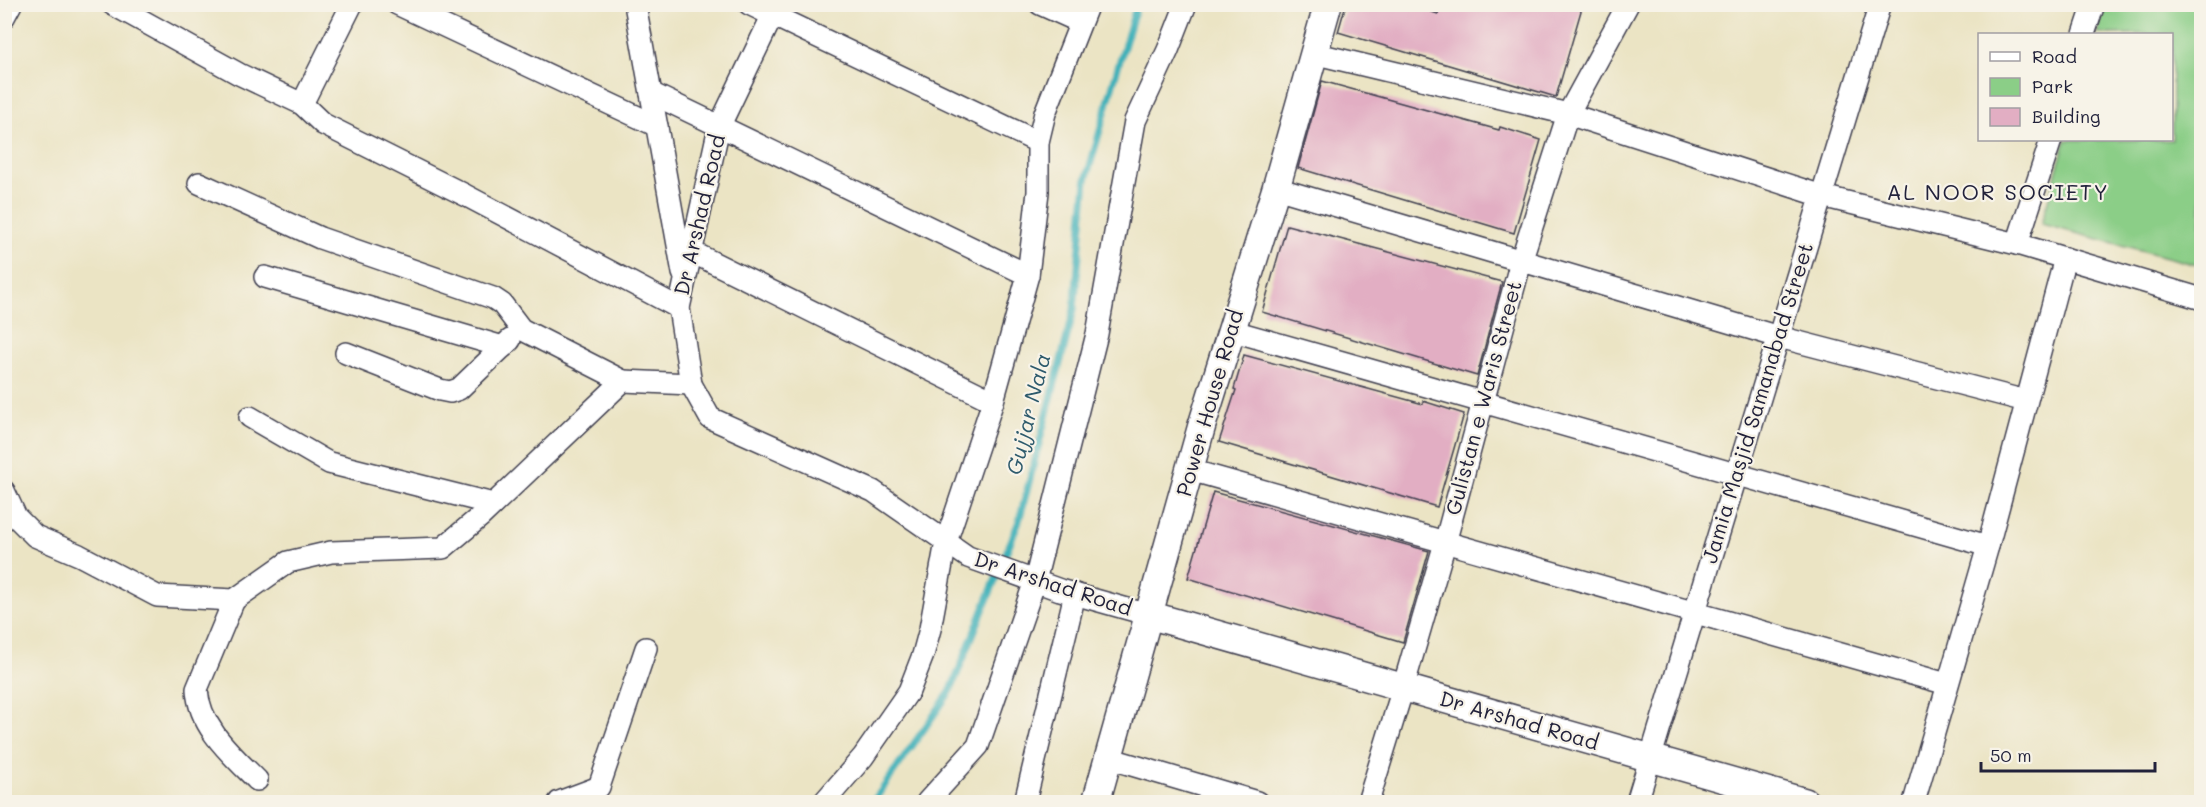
<svg xmlns="http://www.w3.org/2000/svg" width="2206" height="807" viewBox="0 0 2206 807" font-family="Mali,sans-serif">
  <style>
    .green { fill: #8bce87; stroke: #567861; stroke-width: 1.5 }
    .lines { fill: none; stroke-linecap: round; stroke-linejoin: round }
    .stream { stroke: #41b1b9; stroke-width: 7 }
    .building { fill: #e2aec3 }
    .minor-casing { stroke: #403f50; stroke-width: 24 }
    .tertiary-casing { stroke: #403f50; stroke-width: 30 }
    .minor { stroke: #fff; stroke-width: 21 }
    .tertiary { stroke: #fff; stroke-width: 27 }
    .labels { text-anchor: middle; stroke-width: 4.5; stroke-linejoin: round; paint-order: stroke }
    .street-label { font-size: 21px; fill: #22223b; stroke: #f7f3e8 }
    .neighbourhood-label { font-size: 22px; letter-spacing: 1.5px; fill: #22223b; stroke: #f7f3e8 }
    .water-label { font-size: 22px; font-style: italic; fill: #2e5b6d; stroke: #f7f3e8 }
  </style>
  <rect width="100%" height="100%" fill="#f7f3e8"/>
  <filter id="ink" filterUnits="userSpaceOnUse"><feTurbulence type="fractalNoise" baseFrequency=".0167" numOctaves="2"/><feDisplacementMap in="SourceGraphic" scale="12" xChannelSelector="R" yChannelSelector="G"/><feConvolveMatrix kernelMatrix="1 2 1 2 8 2 1 2 1" color-interpolation-filters="sRGB"/></filter>
  <filter id="wash" filterUnits="userSpaceOnUse"><feTurbulence type="fractalNoise" baseFrequency=".008" numOctaves="4" result="noise"/><feDisplacementMap in="SourceGraphic" scale="24" xChannelSelector="R" yChannelSelector="G"/><feGaussianBlur stdDeviation="1.35" result="paint"/><feColorMatrix in="noise" values="0 0 0 0 0 0 0 0 0 0 0 0 0 0 0 0 0 1.4 0 .05"/><feComposite in="paint" operator="in"/></filter>
  <g filter="url(#wash)">
    <rect width="100%" height="100%" fill="#ebe4c4"/>
    <polygon class="green" points="2106,4 2201,5 2201,266 2041,224 2066,140 2172,140 2172,34 2097,34"/>
    <g class="lines">
      <polyline class="stream" points="873,802 950,692 1019,521 1074,310 1086,180 1117,70 1137,4"/>
    </g>
    <g id="blocks">
      <g class="building">
        <polygon points="1346,4 1408,4 1438,14 1441,4 1583,4 1556,97 1338,32"/>
        <polygon points="1322,81 1499,130 1500,127 1541,140 1514,233 1298,168"/>
        <polygon points="1287,225 1502,282 1477,376 1262,312"/>
        <polygon points="1244,355 1423,404 1423,401 1464,414 1437,507 1219,442 1236,390 1234,389"/>
        <polygon points="1213,492 1429,551 1403,642 1188,578"/>
      </g>
    </g>
  </g>
  <g filter="url(#ink)">
    <use href="#blocks" fill-opacity="0" stroke="#403f50" stroke-width="1.5"/>
    <g class="lines">
      <g class="minor-casing">
        <g id="minor">
          <polyline points="112,4 239,74 302,104 323,124 465,195 679,308"/>
          <polyline points="397,4 657,126"/>
          <polyline points="635,4 683,273"/>
          <polyline points="749,4 1038,142"/>
          <polyline points="778,4 719,127 679,308 691,384 710,418 873,491 968,557 1060,590 1149,615"/>
          <polyline points="1040,4 1080,22"/>
          <polyline points="4,17 11,4"/>
          <polyline points="2084,34 2094,4"/>
          <polyline points="1313,53 1568,114 1822,196 2017,244 2202,299"/>
          <polyline points="651,93 1028,275"/>
          <polyline points="302,104 352,4"/>
          <polyline points="199,183 320,238 493,298 502,304 521,329 623,381"/>
          <polyline points="1276,188 1779,337 2026,401"/>
          <polyline points="2017,244 2051,140"/>
          <polyline points="692,252 993,401"/>
          <polyline points="265,277 503,347"/>
          <polyline points="1230,330 1988,546"/>
          <polyline points="346,353 440,390 450,392 459,389 510,340"/>
          <polyline points="250,417 329,463 493,504"/>
          <polyline points="1190,470 1947,684"/>
          <polyline points="4,491 16,517 35,536 79,555 157,596 234,600 288,562 331,552 443,548 481,516 623,381 691,384"/>
          <path d="M234,600l-37,89c2,38 35,66 60,91"/>
          <polyline points="1108,758 1257,802"/>
          <polyline points="559,802 599,787 646,648"/>
          <polyline points="824,802 863,757 909,691 923,655 930,629 946,542 993,401 1028,275 1038,192 1038,142 1045,113 1088,4"/>
          <polyline points="927,802 978,746 1035,581 1097,334 1135,121 1168,50 1186,4"/>
          <polyline points="1025,802 1075,594"/>
          <polyline points="1368,802 1403,688 1445,543 1521,261 1568,114 1628,4"/>
          <polyline points="1637,802 1880,4"/>
          <polyline points="1914,802 1988,546 2065,258"/>
        </g>
      </g>
      <g class="tertiary-casing">
        <g id="tertiary">
          <polyline points="1149,615 1805,802"/>
          <polyline points="1096,802 1202,425 1276,188 1328,4"/>
        </g>
      </g>
      <use href="#minor" class="minor"/>
      <use href="#tertiary" class="tertiary"/>
    </g>
  </g>
  <g class="labels">
    <g class="street-label">
      <text transform="translate(700 215) rotate(-77)" y="7">Dr Arshad Road</text>
      <text transform="translate(1484 398) rotate(-75)" y="7">Gulistan e Waris Street</text>
      <text transform="translate(1210 403) rotate(-74)" y="7">Power House Road</text>
      <text transform="translate(1758 403) rotate(-73)" y="7">Jamia Masjid Samanabad Street</text>
      <text transform="translate(1053 584) rotate(18)" y="7">Dr Arshad Road</text>
      <text transform="translate(1519 721) rotate(16)" y="7">Dr Arshad Road</text>
    </g>
    <g class="neighbourhood-label">
      <text x="1998" y="200">AL NOOR SOCIETY</text>
    </g>
    <g class="water-label">
      <text transform="translate(1028 414) rotate(-76)" y="8">Gujjar Nala</text>
    </g>
  </g>
  <rect width="2206" height="807" fill="none" stroke="#f7f3e8" stroke-width="24"/>
  <rect x="1978" y="33" width="195" height="108" fill="#f7f3e8" stroke="#a29fa3" stroke-width="1.5"/>
  <rect x="1990" y="52" width="30" height="9" fill="#ffffff" stroke="#a29fa3" stroke-width="1.5"/>
  <text x="2032" y="63" font-size="18" fill="#22223b">Road</text>
  <rect x="1990" y="78" width="30" height="18" fill="#8bce87" stroke="#a29fa3" stroke-width="1.5"/>
  <text x="2032" y="93" font-size="18" fill="#22223b">Park</text>
  <rect x="1990" y="108" width="30" height="18" fill="#e2aec3" stroke="#a29fa3" stroke-width="1.5"/>
  <text x="2032" y="123" font-size="18" fill="#22223b">Building</text>
  <path d="M1981 762v9h174v-9" fill="none" stroke="#22223b" stroke-width="3"/>
  <text x="1990" y="762" font-size="18" fill="#22223b" stroke="#f7f3e8" stroke-width="4.5" paint-order="stroke">50 m</text>
</svg>
